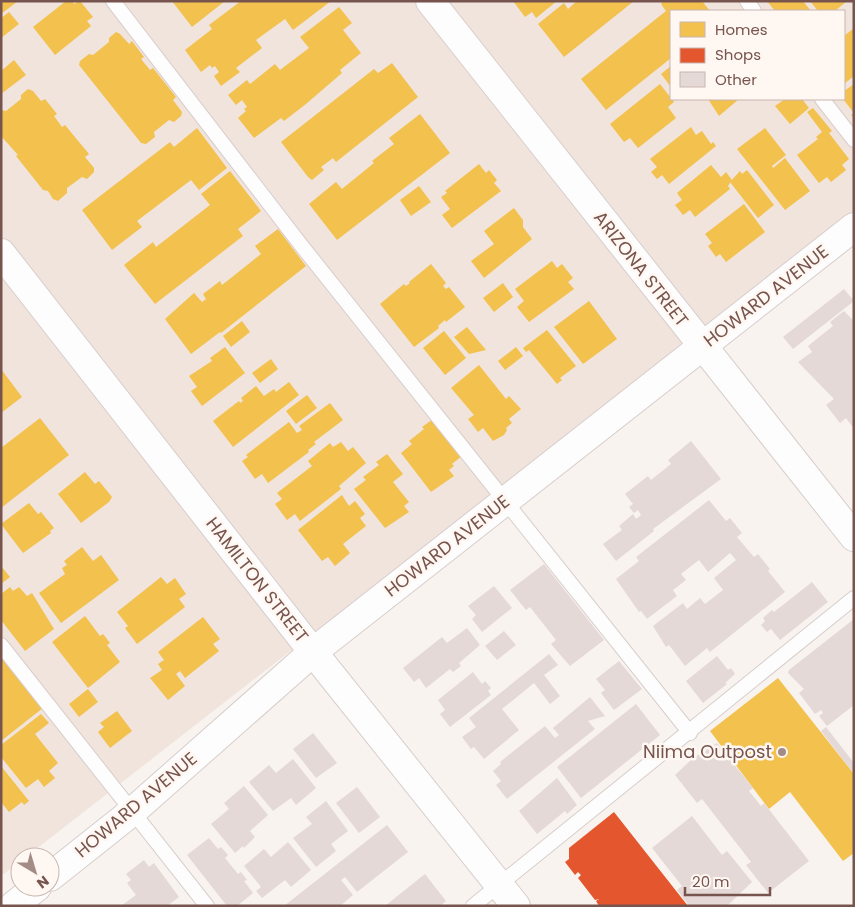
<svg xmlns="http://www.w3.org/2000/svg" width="855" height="907" viewBox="0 0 855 907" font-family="Poppins,sans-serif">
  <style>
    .residential { fill: #f1e4dd; fill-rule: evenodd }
    .homes { fill: #f2c14e }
    .shops { fill: #e4572e }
    .building { fill: #e5d9d7 }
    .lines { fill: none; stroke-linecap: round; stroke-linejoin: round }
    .service-casing { stroke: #d7cecc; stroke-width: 16 }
    .minor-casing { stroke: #d7cecc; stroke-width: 30 }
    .tertiary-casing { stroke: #d7cecc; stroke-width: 30 }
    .service { stroke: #fefdfd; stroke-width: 14 }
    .minor { stroke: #fefdfd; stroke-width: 28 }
    .tertiary { stroke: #fefdfd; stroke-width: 28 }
    .poi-dot { fill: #a48c86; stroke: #fff7f2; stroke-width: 2 }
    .labels { text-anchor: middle; stroke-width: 5; stroke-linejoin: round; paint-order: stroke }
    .street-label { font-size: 18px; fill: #77544e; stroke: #fff7f2 }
    .poi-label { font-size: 18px; fill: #77544e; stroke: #fff7f2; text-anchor: end }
  </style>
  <rect width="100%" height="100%" fill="#f8f3ef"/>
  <path class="residential" d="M1,1h853v211l-828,645h-6v5l-19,14zM671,11h173v88h-173z"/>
  <g class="homes">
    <polygon points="1,1 18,1 1,14"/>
    <polygon points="66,1 72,1 74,4 80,1 93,17 87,21 91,26 55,55 33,27"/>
    <polygon points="172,1 225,1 192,27"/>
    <polygon points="241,1 331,1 293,30 285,19 256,40 262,48 236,68 240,72 221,86 214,76 219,72 215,66 212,68 210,65 201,72 185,50 212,29 209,25"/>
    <polygon points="513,1 557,1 536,18 532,12 525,17"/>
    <polygon points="577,1 634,1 564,57 538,24 564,3 568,9"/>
    <polygon points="663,1 702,1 710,11 671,11 671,58 606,110 581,79 666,11 661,4"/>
    <polygon points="767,1 803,1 811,11 775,11"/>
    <polygon points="810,1 847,1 835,11 818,11"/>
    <polygon points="339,7 352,23 343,30 361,53 340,70 342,73 306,104 284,121 281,118 254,138 238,118 246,111 244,109 247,107 242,100 236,105 228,95 247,80 250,84 275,64 280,70 309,48 300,37"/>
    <polygon points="9,12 19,24 1,38 1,18"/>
    <polygon points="854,28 854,76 844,84 844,36"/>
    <polygon points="116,32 120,34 129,44 132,41 144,57 141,59 150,70 153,68 176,97 173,100 182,112 181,116 174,122 169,120 154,132 155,137 146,144 141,143 79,65 80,61 89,54 93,55 109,42 109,38"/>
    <polygon points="14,60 26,75 1,94 1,71"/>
    <polygon points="392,63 418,97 336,162 333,158 321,167 324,170 312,180 308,177 281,142 374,69 378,73"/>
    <polygon points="671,66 671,87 661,74"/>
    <polygon points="660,84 674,102 668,107 676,118 638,148 630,138 624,142 610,124"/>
    <polygon points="854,84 854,118 851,115 854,113 843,99 844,91"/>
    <polygon points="28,89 33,91 41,101 45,99 57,114 54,116 62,127 65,125 89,154 85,157 94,168 94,172 87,179 82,177 67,188 67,193 58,201 53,199 48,191 43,190 16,156 18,155 1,136 1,110 6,111 21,99 21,95"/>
    <polygon points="708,99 739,99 719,116"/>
    <polygon points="785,99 802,99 809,108 790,124 775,106"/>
    <polygon points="813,108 832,131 829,133 849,159 842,165 846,170 831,182 827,177 819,183 797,155 818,139 816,137 822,132 807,112"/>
    <polygon points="420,114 450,153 337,240 309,204 336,182 342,189 374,163 372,161 394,144 389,138"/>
    <polygon points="691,127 696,135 702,131 711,144 713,142 716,146 669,184 662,175 657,179 651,172 657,167 650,159"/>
    <polygon points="197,128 227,168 199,190 191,180 137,221 142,227 112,250 82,210 170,142 174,147"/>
    <polygon points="765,128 786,155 772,166 773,168 785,158 810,191 785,210 737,149"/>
    <polygon points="479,164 486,173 489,170 497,180 494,183 501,191 452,228 442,215 450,209 441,197 447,193 445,191"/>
    <polygon points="711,165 721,177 726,172 732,180 728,186 730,189 695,217 690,210 683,215 675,205 682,200 677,193"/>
    <polygon points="747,170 774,205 758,218 730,182 740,171 742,174"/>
    <polygon points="230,171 261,211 238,229 243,236 155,304 124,265 153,242 156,247 210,205 201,194"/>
    <polygon points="419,186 431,202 411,216 400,200"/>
    <polygon points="744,204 765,232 726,262 720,254 716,257 708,246 712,243 705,234"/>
    <polygon points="514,208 523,220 523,227 532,239 484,278 471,261 494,244 484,231"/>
    <polygon points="278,229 306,266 221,333 220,332 191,354 165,319 194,293 202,302 206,299 203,294 220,281 222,285 261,254 255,246"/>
    <polygon points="552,261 557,268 562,264 573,278 568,282 574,289 529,322 517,307 524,301 515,289"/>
    <polygon points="431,264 446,283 443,286 446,289 449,287 465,307 446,322 445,320 438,326 439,328 414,347 380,304 404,284 406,286 410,283 409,282"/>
    <polygon points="503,283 513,297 494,312 483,298"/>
    <polygon points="589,301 617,339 583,364 554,327"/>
    <polygon points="242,321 250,332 231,347 223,336"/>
    <polygon points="467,327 486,350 469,354 454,337"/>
    <polygon points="547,330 576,366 560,378 562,380 557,384 529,350 526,352 523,348"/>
    <polygon points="444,331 466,358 445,375 423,348"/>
    <polygon points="225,347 245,373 202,406 191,391 197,387 189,376 212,361 210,358"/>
    <polygon points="516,347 523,356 505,370 498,361"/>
    <polygon points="271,359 278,369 260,383 252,373"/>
    <polygon points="479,365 506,399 509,396 521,409 509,419 512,423 506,428 507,430 504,435 493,441 483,428 478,432 468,419 474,415 451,388"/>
    <polygon points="1,369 22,397 1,413"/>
    <polygon points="289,382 299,395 233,447 213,421 239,401 240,403 243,401 241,398 256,386 264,396 274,389 276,392"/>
    <polygon points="307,395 317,408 296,424 286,411"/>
    <polygon points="330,403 343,420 314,442 316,444 308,450 309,452 268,483 262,474 255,479 242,461 248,457 246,455 289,422 297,433 302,430 299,426"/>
    <polygon points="40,418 69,455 1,508 1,448"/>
    <polygon points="433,419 462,456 452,464 454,466 449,470 454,476 431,492 401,453 412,444 409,441 424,429 422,427"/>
    <polygon points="341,442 348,451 353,447 366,463 339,486 341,489 300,521 295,514 287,520 275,504 282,499 277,493 312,466 308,461 330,443 333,447"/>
    <polygon points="387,454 403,474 393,482 409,502 404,506 409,512 385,528 354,489 366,480 363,477 379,465 376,462"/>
    <polygon points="85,472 95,484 99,481 112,497 109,502 81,523 58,494"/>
    <polygon points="342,495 349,506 355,501 365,514 360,518 366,526 343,544 350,553 335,566 328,557 322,561 298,530"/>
    <polygon points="29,503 38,514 41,512 54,528 50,531 51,533 23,553 1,524"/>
    <polygon points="82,547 93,561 101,555 119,580 61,623 39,593 65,574 62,568 67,565 64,561"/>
    <polygon points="1,566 10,577 1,584"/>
    <polygon points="161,577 167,584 175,578 186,594 179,599 185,607 137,644 125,628 128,626 117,612"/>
    <polygon points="10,587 13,591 19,587 27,596 32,593 54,629 25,651 1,620 1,594"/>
    <polygon points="85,616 100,636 103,634 110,643 107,645 120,662 88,688 52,642"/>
    <polygon points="203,617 220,639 213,644 219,651 185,678 180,671 176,674 185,686 168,700 150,678 162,670 158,664 164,660 158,652"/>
    <polygon points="1,645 48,704 1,741"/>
    <polygon points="778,678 854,774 854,853 843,861 790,792 769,809 710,731"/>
    <polygon points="88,689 98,702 79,717 69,704"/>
    <polygon points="117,711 132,731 110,748 98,732 104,727 100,723"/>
    <polygon points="41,714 49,723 35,734 58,763 49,771 55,778 44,787 38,779 26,788 1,757 1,745"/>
    <polygon points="1,766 29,801 24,805 22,802 9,812 1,802"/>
  </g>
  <polygon class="shops" points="614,812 688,906 599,906 596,901 599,899 595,900 578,878 581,875 578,872 575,875 565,862 569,859 569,848"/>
  <g class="building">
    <polygon points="844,289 854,301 793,349 783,337"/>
    <polygon points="844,311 854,321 854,429 846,418 840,423 826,405 834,399 798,362 812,352 808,346 833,326 830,322"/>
    <polygon points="691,441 721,479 653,529 654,531 616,561 603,544 622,530 619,526 633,514 636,519 641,515 638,510 634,513 629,507 633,504 625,494 648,476 651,480 671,464 668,460"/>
    <polygon points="709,500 726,521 730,518 742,533 737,537 754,557 758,554 770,569 768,571 785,592 710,652 707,648 685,666 669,645 666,647 653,626 683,603 687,609 700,598 705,604 723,590 714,578 736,560 730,553 708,572 699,560 681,574 686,580 673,590 677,596 647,619 641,611 639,612 616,579 639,561 636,557"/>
    <polygon points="544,564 604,640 570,666 551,644 556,640 530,607 526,610 510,590"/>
    <polygon points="812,582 828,602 780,640 771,629 767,632 761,625 765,621 763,618 772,610 774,612"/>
    <polygon points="494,586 512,608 482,632 472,619 476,615 468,606"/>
    <polygon points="854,619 854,705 827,726 819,716 823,713 821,710 815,714 799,693 804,689 788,673 789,670"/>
    <polygon points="467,628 480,645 459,663 461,666 453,672 450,669 426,688 419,678 414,682 403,668 442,637 447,643"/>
    <polygon points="504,631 516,645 497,660 485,646"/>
    <polygon points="549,654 558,665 544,675 560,696 550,704 534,683 502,709 519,730 484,759 474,747 471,749 462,737 476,727 469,718"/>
    <polygon points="717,656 728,670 731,668 735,674 725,683 727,684 703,703 686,681"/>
    <polygon points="619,661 642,689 614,710 601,693 605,690 596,679"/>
    <polygon points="473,672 482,684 485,681 491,688 488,691 491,695 450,727 440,714 445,710 438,700"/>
    <polygon points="590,697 605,716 588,721 595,729 507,799 496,785 501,781 493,771 501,764 500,762 545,726 555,738 559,735 553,728"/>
    <polygon points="636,704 660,735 581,798 557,767"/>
    <polygon points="826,727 854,763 854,774 821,731"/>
    <polygon points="313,733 337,763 316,778 293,749"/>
    <polygon points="717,743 753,788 749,791 761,806 764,803 809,861 768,893 746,865 751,862 702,799 697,803 675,775 693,758"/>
    <polygon points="293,759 316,788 296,805 291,798 273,811 249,782 269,765 276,773"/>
    <polygon points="557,778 577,805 567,814 565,811 537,834 519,811"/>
    <polygon points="244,786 268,815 250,831 255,837 244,848 243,846 235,853 211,824 229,809 224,803"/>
    <polygon points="357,787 380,817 359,833 336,803"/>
    <polygon points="326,801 348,831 331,844 336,851 316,867 293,838 312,824 306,817"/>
    <polygon points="692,816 722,855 727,851 752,882 727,906 689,906 677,890 682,886 652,848"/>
    <polygon points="387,825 408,852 357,892 345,877 341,880 353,895 340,906 284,906"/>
    <polygon points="209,838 218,849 221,847 228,855 225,858 238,874 241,872 247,880 244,881 253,893 237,906 227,906 187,855"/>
    <polygon points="288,842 311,870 291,887 285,880 262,898 256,891 261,887 244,866 264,849 271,857"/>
    <polygon points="144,860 149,867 154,863 179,897 167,906 121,906 136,895 127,883 131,880 126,874"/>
    <polygon points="425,874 446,901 440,906 385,906"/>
  </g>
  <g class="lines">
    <g class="service-casing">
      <g id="service">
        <polyline points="113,1 301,245 690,733"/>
        <polyline points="747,1 754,11"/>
        <polyline points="822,99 854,140"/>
        <polyline points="1,645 207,906"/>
        <polyline points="473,906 854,598"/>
      </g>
    </g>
    <g class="minor-casing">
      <g id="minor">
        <polyline points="430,1 854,537"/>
        <polyline points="1,253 313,652 516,906"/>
      </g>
    </g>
    <g class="tertiary-casing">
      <g id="tertiary">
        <polyline points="50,877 133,811 313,652 854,227"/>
        <polyline points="13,906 37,887"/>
      </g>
    </g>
    <use href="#service" class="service"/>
    <use href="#minor" class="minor"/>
    <use href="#tertiary" class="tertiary"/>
  </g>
  <circle class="poi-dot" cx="782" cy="752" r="5"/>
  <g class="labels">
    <g class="street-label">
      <text transform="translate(641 269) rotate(52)" y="6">ARIZONA STREET</text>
      <text transform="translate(766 296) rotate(-38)" y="6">HOWARD AVENUE</text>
      <text transform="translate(447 546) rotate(-38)" y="6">HOWARD AVENUE</text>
      <text transform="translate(257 580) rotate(52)" y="6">HAMILTON STREET</text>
      <text transform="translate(136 805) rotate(-40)" y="6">HOWARD AVENUE</text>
    </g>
    <g class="poi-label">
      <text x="772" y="758">Niima Outpost</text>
    </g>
  </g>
  <rect width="855" height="907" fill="none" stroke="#77544e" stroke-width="5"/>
  <rect x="670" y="10" width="175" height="90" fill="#fff7f2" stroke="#c9b6b0"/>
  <rect x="680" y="22" width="25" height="15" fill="#f2c14e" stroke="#c9b6b0"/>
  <text x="715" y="35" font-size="15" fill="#77544e">Homes</text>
  <rect x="680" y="48" width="25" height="15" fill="#e4572e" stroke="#c9b6b0"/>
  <text x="715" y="60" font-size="15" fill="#77544e">Shops</text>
  <rect x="680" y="72" width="25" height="15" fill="#e5d9d7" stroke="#c9b6b0"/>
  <text x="715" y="85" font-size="15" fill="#77544e">Other</text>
  <g transform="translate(35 872) rotate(142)"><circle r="24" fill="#fff7f2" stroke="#c9b6b0"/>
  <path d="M0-4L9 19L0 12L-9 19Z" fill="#a48c86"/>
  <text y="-8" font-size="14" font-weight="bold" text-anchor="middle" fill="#77544e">N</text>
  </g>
  <path d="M685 887v8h85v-8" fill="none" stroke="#77544e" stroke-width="2.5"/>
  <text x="692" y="887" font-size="15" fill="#77544e" stroke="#fff7f2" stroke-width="4" paint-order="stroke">20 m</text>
</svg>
